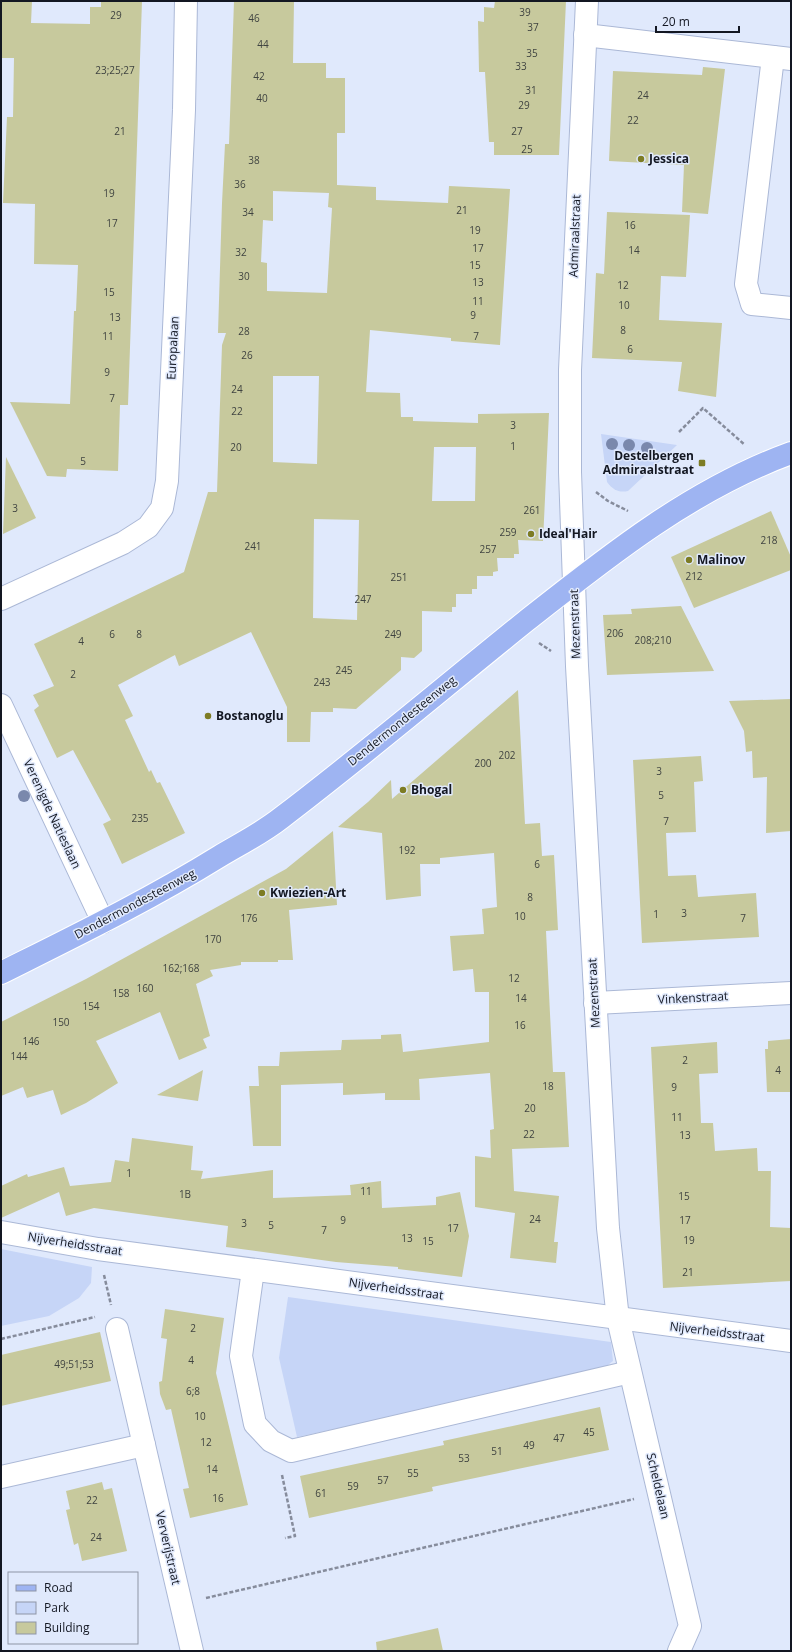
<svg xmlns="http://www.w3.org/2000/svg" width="792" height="1652" viewBox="0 0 792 1652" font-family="'Open Sans',sans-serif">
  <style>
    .green { fill: #c6d5f7 }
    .building { fill: #c7c99d; fill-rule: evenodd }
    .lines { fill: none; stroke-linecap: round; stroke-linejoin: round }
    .minor-casing { stroke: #abb8d6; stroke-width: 24 }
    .major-casing { stroke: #fff; stroke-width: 24 }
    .path { stroke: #868c9c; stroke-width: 2.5; stroke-dasharray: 4 2; stroke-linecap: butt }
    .minor { stroke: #fff; stroke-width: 22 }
    .major { stroke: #9eb4f2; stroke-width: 22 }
    .tree { fill: #7a88ac }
    .poi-dot { fill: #7d7c24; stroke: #e0e9fc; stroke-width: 1.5 }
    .labels { text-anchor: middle; stroke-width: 3; stroke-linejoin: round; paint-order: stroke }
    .number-label { font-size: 10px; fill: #404441 }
    .poi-label { font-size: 12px; font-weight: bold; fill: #131722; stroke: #e0e9fc; text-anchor: start }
    .street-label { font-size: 12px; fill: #131722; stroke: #e0e9fc }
  </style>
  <rect width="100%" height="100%" fill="#e0e9fc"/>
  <g class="green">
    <path d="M601,434l76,11 -49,46c-9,2 -15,-1 -21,-9z"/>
    <polygon points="1,1249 92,1267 91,1283 79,1298 49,1316 1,1326"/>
    <polygon points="288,1297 611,1342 613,1361 599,1372 297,1437 279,1358"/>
  </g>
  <g class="building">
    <polygon points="1,1 32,1 31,23 90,24 90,7 101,7 101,1 142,1 128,405 120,405 118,471 67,469 66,477 47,476 10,402 70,404 74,311 76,311 78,265 34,264 35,204 3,203 7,117 13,117 14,58 1,58"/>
    <path d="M234,1h60l-1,62h33v15h19v55h-8v52l39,2v13l72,3 1,-17 61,3 -10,156 -49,-4v-3l-81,-8 -4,62 34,1 1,24h12v4l65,2v-9l71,-1 -6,128 -25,-1 1,14h-5v4h-17l1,13 -5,1v4h-16v13h-5v5h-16v13h-4v5l-30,-1v40l-8,7 -13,-1v13l-45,39 -23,-1v4h-22l-1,30h-23v-35l-36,-75 -72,34 -4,-11 -57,30 15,31 -8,4 24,52 2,-2 6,13 3,-1 25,51 -63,31 -19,-40 8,-4 -38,-70 -16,8 -23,-48 5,-4 -6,-11 21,-9 -20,-42 150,-72 24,-80h9l5,-147 4,-12h-8l4,-130 3,-59h4zM273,191l56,2 -1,14 4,1 -5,85 -60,-2v-28l-6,-1 2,-42 10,1zM273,376h46l-2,88 -44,-2zM434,447h42l-1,54h-43zM314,519l45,1 -2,100 -44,-2z"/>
    <polygon points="495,1 566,1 559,155 494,155 494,142 489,142 485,72 479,72 478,21 484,22 484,7 494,8"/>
    <polygon points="703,67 725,69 708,214 682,212 684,165 609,161 613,71 702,75"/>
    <polygon points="607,212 690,215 686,277 661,276 659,320 722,323 716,397 678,391 682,362 592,358 596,273 604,274"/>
    <polygon points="6,457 36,518 3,534"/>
    <polygon points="771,511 791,557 791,570 694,608 671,557"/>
    <polygon points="681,606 714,671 607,675 603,615 632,614 631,609"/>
    <polygon points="518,690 525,824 540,823 542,856 554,855 558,930 546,931 550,1014 553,1072 565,1072 569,1147 512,1149 514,1191 559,1196 554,1242 558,1242 556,1263 510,1258 515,1213 475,1207 475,1156 491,1158 490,1130 494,1129 490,1073 419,1079 420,1100 385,1100 385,1093 343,1095 343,1083 281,1085 281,1146 253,1146 249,1086 259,1086 258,1066 279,1066 280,1052 341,1050 342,1040 381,1039 381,1035 401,1034 403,1052 489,1042 489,992 475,992 473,969 453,971 450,936 484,934 482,909 497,907 494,853 440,858 440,864 420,864 421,896 386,900 382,833 338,827 368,802 391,780 392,799"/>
    <polygon points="791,699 791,831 766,833 767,777 753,778 752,751 746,752 744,731 729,701"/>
    <polygon points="701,756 703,781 694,782 696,832 666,833 668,876 696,875 698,897 756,893 759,937 642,943 633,760"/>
    <polygon points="333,831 337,905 289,910 293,960 278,960 278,962 241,962 241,965 210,970 213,976 196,984 210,1036 203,1039 207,1048 179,1060 160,1012 96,1041 118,1083 86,1103 61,1115 53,1090 27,1098 23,1087 1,1096 1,1022 86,979 286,869"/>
    <polygon points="791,1039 791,1092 767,1092 765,1049 768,1049 768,1041"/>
    <polygon points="717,1042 718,1073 699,1074 701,1123 713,1123 715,1151 757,1148 758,1171 771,1171 770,1227 791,1228 791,1281 663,1288 651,1047"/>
    <polygon points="203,1070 198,1101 157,1095"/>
    <polygon points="132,1138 193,1146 191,1170 203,1171 201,1179 273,1170 273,1198 351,1195 350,1185 381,1181 382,1208 436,1205 436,1197 460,1192 469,1236 462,1277 398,1269 398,1267 336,1262 226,1247 228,1226 94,1208 66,1216 59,1192 1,1218 1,1186 27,1174 28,1177 64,1167 70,1186 111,1182 115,1160 129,1162"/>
    <polygon points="165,1309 224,1318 216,1373 248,1505 190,1518 183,1489 189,1488 171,1409 166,1410 160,1394 159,1382 162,1381 167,1339 161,1338"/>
    <polygon points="100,1332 111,1381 1,1406 1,1355"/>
    <polygon points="600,1407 609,1450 432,1487 433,1491 309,1518 300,1476 444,1445 443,1441"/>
    <polygon points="102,1482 104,1490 112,1488 127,1551 82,1561 78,1543 74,1545 66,1510 70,1509 66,1491"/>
    <polygon points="438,1628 443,1651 377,1651 376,1642"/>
  </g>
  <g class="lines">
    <g class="minor-casing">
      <g id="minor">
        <polyline points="587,1 570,370 570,472 577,666 608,1228 618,1319 690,1626 679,1651"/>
        <polyline points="585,35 791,59"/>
        <polyline points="773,57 746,284 752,304 791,308"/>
        <polyline points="1,599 123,543 148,527 162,508 167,481 184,110 186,1"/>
        <polyline points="1,705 103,922"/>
        <polyline points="595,1003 791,993"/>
        <polyline points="1,1232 98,1249 791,1341"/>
        <polyline points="253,1270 241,1356 255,1424 271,1441 291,1451 630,1372"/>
        <polyline points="117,1329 192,1651"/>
        <polyline points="1,1477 144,1445"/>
      </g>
    </g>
    <g class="major-casing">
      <path id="major" d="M1,973c74,-37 148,-73 219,-117 20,-12 42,-23 61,-38 83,-63 163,-131 245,-197 82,-65 166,-132 265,-168"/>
    </g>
    <g class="path">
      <polyline points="679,432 703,408 745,445"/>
      <polyline points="596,492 608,501 628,511"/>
      <polyline points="539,643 551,651"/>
      <polyline points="104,1275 111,1305"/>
      <polyline points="1,1339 95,1317"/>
      <polyline points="282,1475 295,1536 285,1538"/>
      <polyline points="206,1598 634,1499"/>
    </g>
    <use href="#minor" class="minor"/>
    <use href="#major" class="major"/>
  </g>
  <g class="tree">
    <circle cx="612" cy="444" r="6"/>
    <circle cx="629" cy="445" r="6"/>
    <circle cx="647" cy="448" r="6"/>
    <circle cx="24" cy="796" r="6"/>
  </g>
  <g class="poi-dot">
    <circle cx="641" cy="159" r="4"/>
    <rect x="698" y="459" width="8" height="8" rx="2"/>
    <circle cx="531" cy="534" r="4"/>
    <circle cx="689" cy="560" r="4"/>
    <circle cx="208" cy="716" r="4"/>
    <circle cx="403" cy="790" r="4"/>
    <circle cx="262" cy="893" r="4"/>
  </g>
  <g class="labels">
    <g class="number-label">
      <text x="525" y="16">39</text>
      <text x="116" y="19">29</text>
      <text x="254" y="22">46</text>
      <text x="533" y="31">37</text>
      <text x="263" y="48">44</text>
      <text x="532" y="57">35</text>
      <text x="521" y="70">33</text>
      <text x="115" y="74">23;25;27</text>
      <text x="259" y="80">42</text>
      <text x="531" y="94">31</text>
      <text x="643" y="99">24</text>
      <text x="262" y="102">40</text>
      <text x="524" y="109">29</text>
      <text x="633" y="124">22</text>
      <text x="120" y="135">21</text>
      <text x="517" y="135">27</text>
      <text x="527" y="153">25</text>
      <text x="254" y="164">38</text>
      <text x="240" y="188">36</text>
      <text x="109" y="197">19</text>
      <text x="462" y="214">21</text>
      <text x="248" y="216">34</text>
      <text x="112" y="227">17</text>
      <text x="630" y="229">16</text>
      <text x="475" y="234">19</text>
      <text x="478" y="252">17</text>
      <text x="634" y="254">14</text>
      <text x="241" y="256">32</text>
      <text x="475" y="269">15</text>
      <text x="244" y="280">30</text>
      <text x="478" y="286">13</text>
      <text x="623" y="289">12</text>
      <text x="109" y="296">15</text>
      <text x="478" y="305">11</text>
      <text x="624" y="309">10</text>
      <text x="473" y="319">9</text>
      <text x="115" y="321">13</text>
      <text x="623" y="334">8</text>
      <text x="244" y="335">28</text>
      <text x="108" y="340">11</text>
      <text x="476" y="340">7</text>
      <text x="630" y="353">6</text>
      <text x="247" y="359">26</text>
      <text x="107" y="376">9</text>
      <text x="237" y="393">24</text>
      <text x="112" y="402">7</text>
      <text x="237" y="415">22</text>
      <text x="513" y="429">3</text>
      <text x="513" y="450">1</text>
      <text x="236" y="451">20</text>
      <text x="83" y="465">5</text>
      <text x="15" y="512">3</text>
      <text x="532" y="514">261</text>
      <text x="508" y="536">259</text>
      <text x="769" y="544">218</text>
      <text x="253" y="550">241</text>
      <text x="488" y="553">257</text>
      <text x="694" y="580">212</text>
      <text x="399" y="581">251</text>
      <text x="363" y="603">247</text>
      <text x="615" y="637">206</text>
      <text x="112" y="638">6</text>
      <text x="139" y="638">8</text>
      <text x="393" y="638">249</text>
      <text x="653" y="644">208;210</text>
      <text x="81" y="645">4</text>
      <text x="344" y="674">245</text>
      <text x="73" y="678">2</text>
      <text x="322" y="686">243</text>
      <text x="507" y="759">202</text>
      <text x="483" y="767">200</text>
      <text x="659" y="775">3</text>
      <text x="661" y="799">5</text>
      <text x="140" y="822">235</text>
      <text x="666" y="825">7</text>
      <text x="407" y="854">192</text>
      <text x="537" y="868">6</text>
      <text x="530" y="901">8</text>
      <text x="684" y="917">3</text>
      <text x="656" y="918">1</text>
      <text x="520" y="920">10</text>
      <text x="249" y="922">176</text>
      <text x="743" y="922">7</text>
      <text x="213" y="943">170</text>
      <text x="181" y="972">162;168</text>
      <text x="514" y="982">12</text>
      <text x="145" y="992">160</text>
      <text x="121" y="997">158</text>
      <text x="521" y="1002">14</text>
      <text x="91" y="1010">154</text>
      <text x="61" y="1026">150</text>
      <text x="520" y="1029">16</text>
      <text x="31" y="1045">146</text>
      <text x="19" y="1060">144</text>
      <text x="685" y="1064">2</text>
      <text x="778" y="1074">4</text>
      <text x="548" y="1090">18</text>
      <text x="674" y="1091">9</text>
      <text x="530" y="1112">20</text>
      <text x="677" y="1121">11</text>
      <text x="529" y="1138">22</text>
      <text x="685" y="1139">13</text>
      <text x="129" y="1177">1</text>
      <text x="366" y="1195">11</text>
      <text x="185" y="1198">1B</text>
      <text x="684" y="1200">15</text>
      <text x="535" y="1223">24</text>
      <text x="343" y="1224">9</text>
      <text x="685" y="1224">17</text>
      <text x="244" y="1227">3</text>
      <text x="271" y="1229">5</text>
      <text x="453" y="1232">17</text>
      <text x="324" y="1234">7</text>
      <text x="407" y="1242">13</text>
      <text x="689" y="1244">19</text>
      <text x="428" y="1245">15</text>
      <text x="688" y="1276">21</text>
      <text x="193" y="1332">2</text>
      <text x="191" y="1364">4</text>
      <text x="74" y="1368">49;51;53</text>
      <text x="193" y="1395">6;8</text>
      <text x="200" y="1420">10</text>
      <text x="589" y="1436">45</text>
      <text x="559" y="1442">47</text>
      <text x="206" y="1446">12</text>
      <text x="529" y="1449">49</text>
      <text x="497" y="1455">51</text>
      <text x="464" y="1462">53</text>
      <text x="212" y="1473">14</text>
      <text x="413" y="1477">55</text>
      <text x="383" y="1484">57</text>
      <text x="353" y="1490">59</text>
      <text x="321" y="1497">61</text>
      <text x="218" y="1502">16</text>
      <text x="92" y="1504">22</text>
      <text x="96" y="1541">24</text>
    </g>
    <g class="poi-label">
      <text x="649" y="163">Jessica</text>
      <text x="694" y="460" text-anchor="end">Destelbergen<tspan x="694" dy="14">Admiraalstraat</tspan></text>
      <text x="539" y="538">Ideal'Hair</text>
      <text x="697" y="564">Malinov</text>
      <text x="216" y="720">Bostanoglu</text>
      <text x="411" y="794">Bhogal</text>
      <text x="270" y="897">Kwiezien-Art</text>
    </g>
    <g class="street-label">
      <text transform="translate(575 236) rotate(-88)" y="4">Admiraalstraat</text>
      <text transform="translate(173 348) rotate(-87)" y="4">Europalaan</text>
      <text transform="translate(575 624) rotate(-92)" y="4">Mezenstraat</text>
      <text transform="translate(402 721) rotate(-39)" y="4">Dendermondesteenweg</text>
      <text transform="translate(52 814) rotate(65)" y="4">Verenigde Natieslaan</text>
      <text transform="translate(135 904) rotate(-28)" y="4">Dendermondesteenweg</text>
      <text transform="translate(594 993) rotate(-93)" y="4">Mezenstraat</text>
      <text transform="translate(693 998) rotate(-3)" y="4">Vinkenstraat</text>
      <text transform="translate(75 1244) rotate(9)" y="4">Nijverheidsstraat</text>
      <text transform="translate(396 1289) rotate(8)" y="4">Nijverheidsstraat</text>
      <text transform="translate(717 1332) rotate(7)" y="4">Nijverheidsstraat</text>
      <text transform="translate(658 1486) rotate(77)" y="4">Scheldelaan</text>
      <text transform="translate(168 1548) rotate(77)" y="4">Ververijstraat</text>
    </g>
  </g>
  <rect width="792" height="1652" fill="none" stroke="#131722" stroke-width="4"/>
  <rect x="8" y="1572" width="130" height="72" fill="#e0e9fc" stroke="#8e95a5"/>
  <rect x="16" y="1585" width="20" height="6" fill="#9eb4f2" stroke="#8e95a5"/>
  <text x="44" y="1592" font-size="12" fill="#131722">Road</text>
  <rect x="16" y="1602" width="20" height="12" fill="#c6d5f7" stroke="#8e95a5"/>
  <text x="44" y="1612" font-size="12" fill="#131722">Park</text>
  <rect x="16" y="1622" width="20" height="12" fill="#c7c99d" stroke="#8e95a5"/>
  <text x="44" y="1632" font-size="12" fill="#131722">Building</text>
  <path d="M656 26v6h83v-6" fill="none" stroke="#131722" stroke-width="2"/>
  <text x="662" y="26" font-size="12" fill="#131722" stroke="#e0e9fc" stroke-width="3" paint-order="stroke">20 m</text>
</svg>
